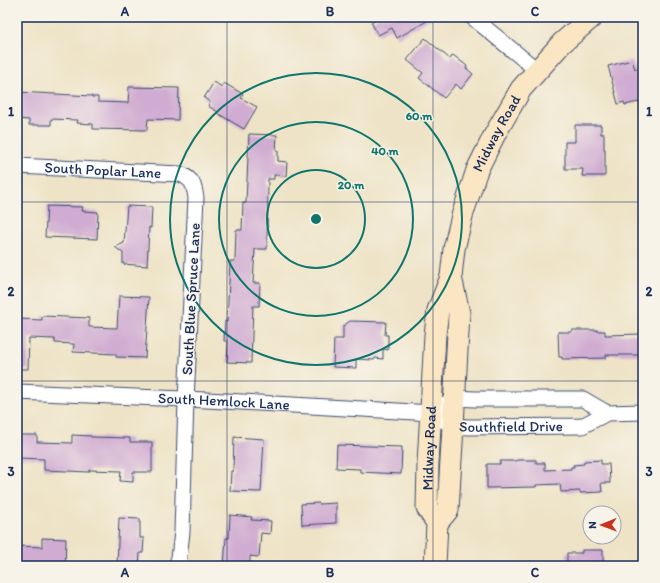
<svg xmlns="http://www.w3.org/2000/svg" width="660" height="583" viewBox="0 0 660 583" font-family="Itim,sans-serif">
  <style>
    .building { fill: #d0acd2 }
    .lines { fill: none; stroke-linecap: round; stroke-linejoin: round }
    .minor-casing { stroke: #3b4a6e; stroke-width: 17 }
    .secondary-casing { stroke: #3b4a6e; stroke-width: 23 }
    .minor { stroke: #fff; stroke-width: 15 }
    .secondary { stroke: #fbe6c3; stroke-width: 21 }
    .grid { fill: none; stroke: #1b2f5e; stroke-width: 1; stroke-opacity: 0.55 }
    .ring { fill: none; stroke: #0f766e; stroke-width: 2 }
    .labels { text-anchor: middle; stroke-width: 3; stroke-linejoin: round; paint-order: stroke }
    .street-label { font-size: 15px; fill: #1b2f5e; stroke: #f7f3e8 }
    .centre { fill: #0f766e; stroke: #f7f3e8; stroke-width: 2 }
    .ring-label { font-size: 12px; text-anchor: middle; font-weight: bold; fill: #0f766e; stroke: #f7f3e8; stroke-width: 3; stroke-linejoin: round; paint-order: stroke }
    .neatline { fill: none; stroke: #1b2f5e; stroke-width: 1.5 }
    .grid-label { font-size: 13px; text-anchor: middle; font-weight: bold; fill: #1b2f5e }
  </style>
  <rect width="100%" height="100%" fill="#f7f3e8"/>
  <filter id="ink" filterUnits="userSpaceOnUse"><feTurbulence type="fractalNoise" baseFrequency=".025" numOctaves="2"/><feDisplacementMap in="SourceGraphic" scale="8" xChannelSelector="R" yChannelSelector="G"/><feConvolveMatrix kernelMatrix="1 2 1 2 8 2 1 2 1" color-interpolation-filters="sRGB"/></filter>
  <filter id="wash" filterUnits="userSpaceOnUse"><feTurbulence type="fractalNoise" baseFrequency=".012" numOctaves="4" result="noise"/><feDisplacementMap in="SourceGraphic" scale="16" xChannelSelector="R" yChannelSelector="G"/><feGaussianBlur stdDeviation="0.9" result="paint"/><feColorMatrix in="noise" values="0 0 0 0 0 0 0 0 0 0 0 0 0 0 0 0 0 1.4 0 .05"/><feComposite in="paint" operator="in"/></filter>
  <g filter="url(#wash)">
    <rect width="100%" height="100%" fill="#eee3c6"/>
    <g id="blocks">
      <g class="building">
        <polygon points="379,17 434,17 397,38 392,28 378,35 371,22"/>
        <polygon points="425,38 450,59 453,55 467,66 466,68 473,74 461,89 456,84 444,98 419,78 423,73 407,60"/>
        <polygon points="632,60 635,69 643,67 643,101 625,105 624,102 618,104 608,66"/>
        <polygon points="214,82 222,87 224,83 243,94 241,98 257,107 244,129 217,113 218,112 208,106 210,102 204,98"/>
        <polygon points="129,87 179,88 178,120 148,119 147,130 93,129 93,124 77,123 78,120 51,119 51,125 29,125 29,120 17,119 17,92 92,96 92,97 98,97 98,102 128,103"/>
        <polygon points="575,125 601,125 601,134 604,134 604,149 605,149 605,176 582,176 583,169 565,169 565,142 575,142"/>
        <polygon points="249,134 277,135 276,151 278,151 278,161 287,162 286,176 274,175 274,179 268,179 267,249 255,249 253,283 260,283 259,306 253,306 251,363 227,362 228,341 224,341 225,321 227,322 230,261 235,261 236,230 242,230 243,203 246,203"/>
        <polygon points="47,206 83,207 82,211 98,212 97,239 45,237"/>
        <polygon points="127,206 152,207 151,228 149,227 147,266 123,264 123,253 115,247 124,243"/>
        <polygon points="119,296 149,297 145,358 116,357 116,354 73,352 74,344 55,343 55,339 29,338 28,369 17,369 17,319 42,320 42,316 89,318 89,327 117,328"/>
        <polygon points="350,321 386,322 385,335 388,335 388,350 383,349 383,359 375,358 374,360 356,359 356,368 333,367 334,339 343,339 343,326"/>
        <polygon points="572,330 597,330 597,331 605,331 605,335 643,334 643,355 606,355 606,358 562,359 562,357 559,357 558,332 572,332"/>
        <polygon points="17,435 37,435 37,442 72,443 72,435 91,436 91,437 130,438 130,442 152,442 152,472 133,472 133,482 120,481 121,471 89,470 89,472 44,470 44,459 18,458 18,457 17,457"/>
        <polygon points="234,437 264,439 261,492 230,491 231,471 233,471"/>
        <polygon points="337,445 402,447 401,474 360,472 360,469 336,468"/>
        <polygon points="517,460 536,460 536,463 545,463 545,470 571,469 571,467 574,467 573,465 584,464 584,461 601,460 601,464 609,464 610,483 601,483 602,492 580,493 580,491 561,492 560,484 536,485 536,487 487,488 487,464 500,464 500,461 517,461"/>
        <polygon points="319,503 319,504 336,503 336,523 302,525 301,504"/>
        <polygon points="230,515 252,517 251,520 271,521 270,534 261,533 259,557 250,556 250,566 224,566 226,538 229,538"/>
        <polygon points="119,518 140,519 140,538 144,538 143,553 140,553 139,566 117,566"/>
        <polygon points="42,538 66,539 65,566 17,566 17,546 42,547"/>
        <polygon points="582,550 603,550 603,566 567,566 567,553 582,553"/>
      </g>
    </g>
  </g>
  <g filter="url(#ink)">
    <use href="#blocks" fill-opacity="0" stroke="#3b4a6e" stroke-width="1"/>
    <g class="lines">
      <g class="minor-casing">
        <g id="minor">
          <polyline points="472,17 538,71"/>
          <path id="s1" d="M17,166l163,8c13,5 14,11 16,24l-10,202 -4,132 -3,26 -3,8"/>
          <path id="s2" d="M17,392l190,8 208,12 16,1 22,13 16,1 113,-1 25,-13 36,-1"/>
          <polyline points="431,413 455,398 475,399 583,399 607,413"/>
        </g>
      </g>
      <g class="secondary-casing">
        <g id="secondary">
          <polyline points="437,523 448,510 453,426 459,313 451,277"/>
          <path id="s3" d="M435,566l2,-43 -10,-15 1,-44 7,-129 3,-25 13,-33 3,-28 8,-33 15,-46 18,-36 26,-45 41,-46 30,-26"/>
        </g>
      </g>
      <use href="#minor" class="minor"/>
      <use href="#secondary" class="secondary"/>
    </g>
  </g>
  <path class="grid" d="M227,17v549M433,17v549M17,202h626M17,381h626"/>
  <g class="ring">
    <circle cx="316" cy="219" r="49"/>
    <circle cx="316" cy="219" r="97"/>
    <circle cx="316" cy="219" r="146"/>
  </g>
  <g class="labels">
    <g class="street-label">
      <text dy="5" stroke="none"><textPath href="#s3" startOffset="447">Midway Road</textPath></text>
      <text dy="5" stroke="none"><textPath href="#s1" startOffset="86">South Poplar Lane</textPath></text>
      <text transform="translate(191 299) rotate(-87)" y="5">South Blue Spruce Lane</text>
      <text dy="5" stroke="none"><textPath href="#s2" startOffset="207">South Hemlock Lane</textPath></text>
      <text dy="5" stroke="none"><textPath href="#s2" startOffset="498">Southfield Drive</textPath></text>
      <text dy="5" stroke="none"><textPath href="#s3" startOffset="121">Midway Road</textPath></text>
    </g>
  </g>
  <circle cx="316" cy="219" r="6" class="centre"/>
  <g class="ring-label">
    <text x="419" y="120">60 m</text>
    <text x="385" y="155">40 m</text>
    <text x="351" y="189">20 m</text>
  </g>
  <rect width="660" height="583" fill="none" stroke="#f7f3e8" stroke-width="44"/>
  <g transform="translate(602 525) rotate(269)"><circle r="19" fill="#f7f3e8" stroke="#9fa5b1"/>
  <path d="M0-3L7 15L0 10L-7 15Z" fill="#c8321e"/>
  <text y="-6" font-size="11" font-weight="bold" text-anchor="middle" fill="#1b2f5e">N</text>
  </g>
  <rect x="22" y="22" width="616" height="539" class="neatline"/>
  <g class="grid-label">
    <text x="125" y="16">A</text>
    <text x="330" y="16">B</text>
    <text x="535" y="16">C</text>
    <text x="11" y="116">1</text>
    <text x="649" y="116">1</text>
    <text x="11" y="296">2</text>
    <text x="649" y="296">2</text>
    <text x="11" y="476">3</text>
    <text x="649" y="476">3</text>
    <text x="125" y="577">A</text>
    <text x="330" y="577">B</text>
    <text x="535" y="577">C</text>
  </g>
</svg>
